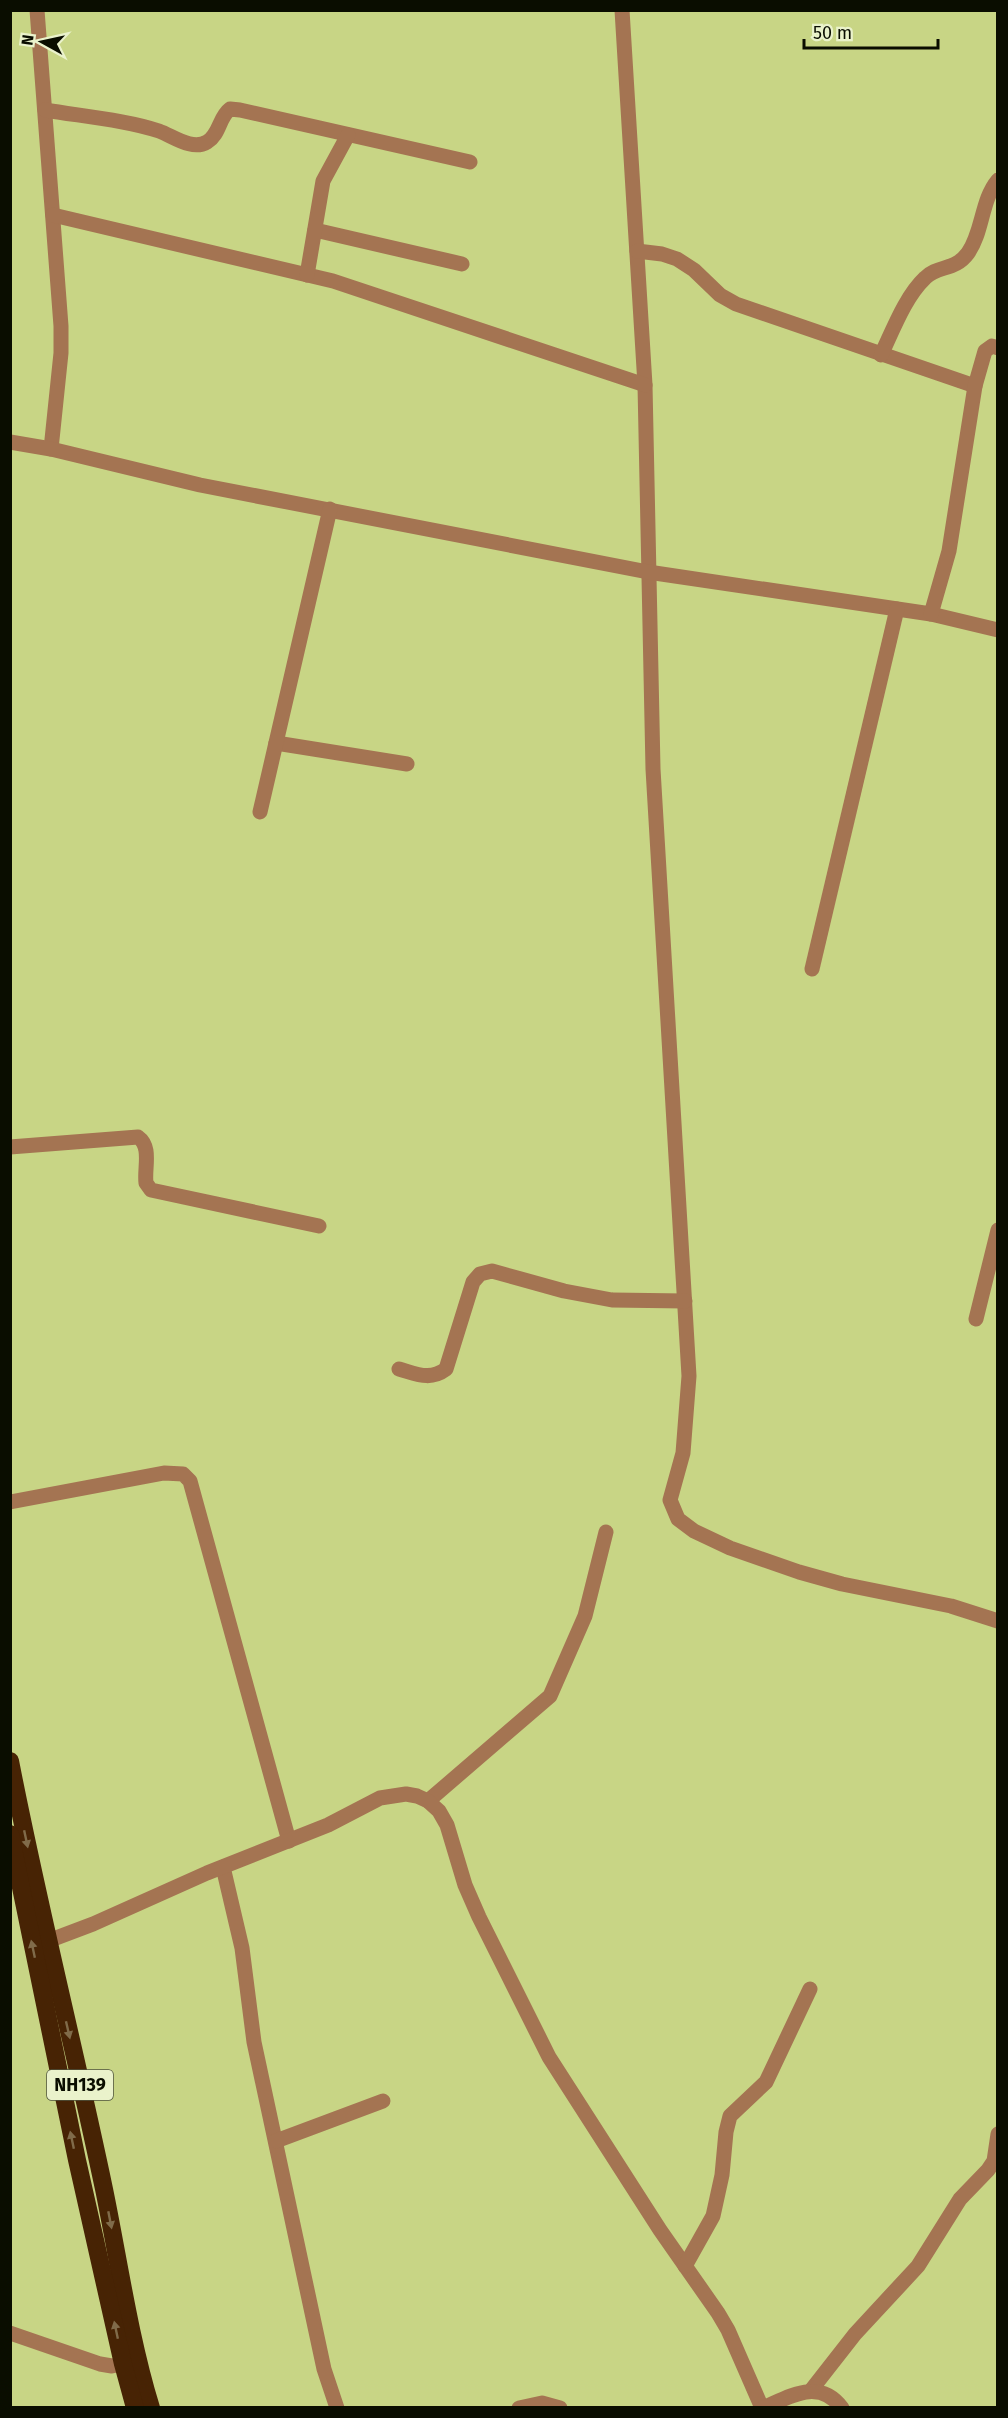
<svg xmlns="http://www.w3.org/2000/svg" width="1008" height="2418" viewBox="0 0 1008 2418" font-family="'Fira Sans',sans-serif">
  <style>
    .lines { fill: none; stroke-linecap: round; stroke-linejoin: round }
    .minor { stroke: #a47452; stroke-width: 15 }
    .highway { stroke: #472304; stroke-width: 18 }
    .oneway { fill: #806b4a }
    .labels { text-anchor: middle; stroke-width: 6; stroke-linejoin: round; paint-order: stroke }
    .shield { fill: #eaf2cb; stroke: #4d523d; stroke-width: 1.5 }
    .shield-label { font-size: 18px; font-weight: bold; fill: #0a0d00 }
  </style>
  <rect width="100%" height="100%" fill="#c8d585"/>
  <g class="lines">
    <g class="minor">
      <polyline points="37,10 61,326 61,353 51,449"/>
      <polyline points="622,10 645,385 653,769 689,1376 683,1453 670,1500 678,1519 694,1531 730,1548 799,1572 842,1584 951,1606 998,1621"/>
      <path d="M45,110c35,6 82,10 114,21 14,5 33,20 48,11 13,-8 12,-25 23,-33l10,1 230,52"/>
      <polyline points="53,215 333,281 645,385"/>
      <polyline points="315,230 462,264"/>
      <polyline points="637,251 662,254 677,259 694,270 720,295 736,304 975,386"/>
      <polyline points="307,275 323,181 348,135"/>
      <path d="M881,355c12,-25 24,-58 44,-77 13,-13 30,-7 43,-25 15,-21 13,-53 30,-73"/>
      <polyline points="10,442 51,449 200,485 648,572 931,614 998,630"/>
      <polyline points="931,614 949,551 975,386 985,351 992,346 998,348"/>
      <polyline points="276,743 407,764"/>
      <polyline points="260,812 330,509"/>
      <polyline points="812,969 897,609"/>
      <path d="M10,1147l128,-10c14,10 6,31 8,46l5,7 168,36"/>
      <polyline points="976,1319 998,1230"/>
      <path d="M399,1369c18,5 31,12 47,0l27,-87 7,-8 12,-3 72,20 48,9 73,1"/>
      <polyline points="10,1502 164,1473 183,1474 190,1481 289,1841"/>
      <polyline points="428,1801 550,1696 585,1616 606,1532"/>
      <polyline points="223,1867 242,1948 254,2042 324,2369 337,2408"/>
      <polyline points="48,1941 93,1924 207,1873 328,1825 380,1798 406,1794 417,1796 428,1801 439,1811 447,1825 465,1885 479,1917 549,2057 660,2230 718,2313 728,2330 762,2408"/>
      <polyline points="276,2141 383,2101"/>
      <polyline points="685,2266 713,2216 722,2175 726,2132 730,2116 766,2082 810,1989"/>
      <polyline points="10,2333 100,2364 112,2366 132,2362"/>
      <polyline points="812,2389 855,2334 918,2266 960,2199 988,2170 994,2161 998,2134"/>
      <polyline points="519,2408 542,2403 560,2408"/>
      <path d="M763,2408c28,-12 56,-30 79,0"/>
    </g>
    <g class="highway">
      <path d="M10,1761c28,144 64,285 94,428 15,73 25,147 47,219"/>
      <polyline points="10,1834 77,2160 123,2364 135,2408"/>
    </g>
  </g>
  <defs><path id="oneway-solid" d="M-6-.8H1V-3.2L6.5 0L1 3.2V.8H-6Z" transform="scale(1.5)"/></defs>
  <g class="oneway">
    <use href="#oneway-solid" transform="translate(26 1839) rotate(78)"/>
    <use href="#oneway-solid" transform="translate(33 1949) rotate(-102)"/>
    <use href="#oneway-solid" transform="translate(68 2030) rotate(77)"/>
    <use href="#oneway-solid" transform="translate(72 2140) rotate(-102)"/>
    <use href="#oneway-solid" transform="translate(110 2220) rotate(79)"/>
    <use href="#oneway-solid" transform="translate(116 2330) rotate(-102)"/>
  </g>
  <g class="labels">
    <rect class="shield" x="47" y="2070" width="66" height="30" rx="4.5"/>
    <g class="shield-label">
      <text x="80" y="2091">NH139</text>
    </g>
  </g>
  <rect width="1008" height="2418" fill="none" stroke="#0a0d00" stroke-width="24"/>
  <g transform="translate(42 42) rotate(278)" stroke="#eaf2cb" stroke-width="4.5" paint-order="stroke">
  <path d="M0-4.5L10 22L0 15L-10 22Z" fill="#0a0d00"/>
  <text y="-9" font-size="16" font-weight="bold" text-anchor="middle" fill="#0a0d00">N</text>
  </g>
  <path d="M804 39v9h134v-9" fill="none" stroke="#0a0d00" stroke-width="3"/>
  <text x="813" y="39" font-size="18" fill="#0a0d00" stroke="#eaf2cb" stroke-width="4.5" paint-order="stroke">50 m</text>
</svg>
